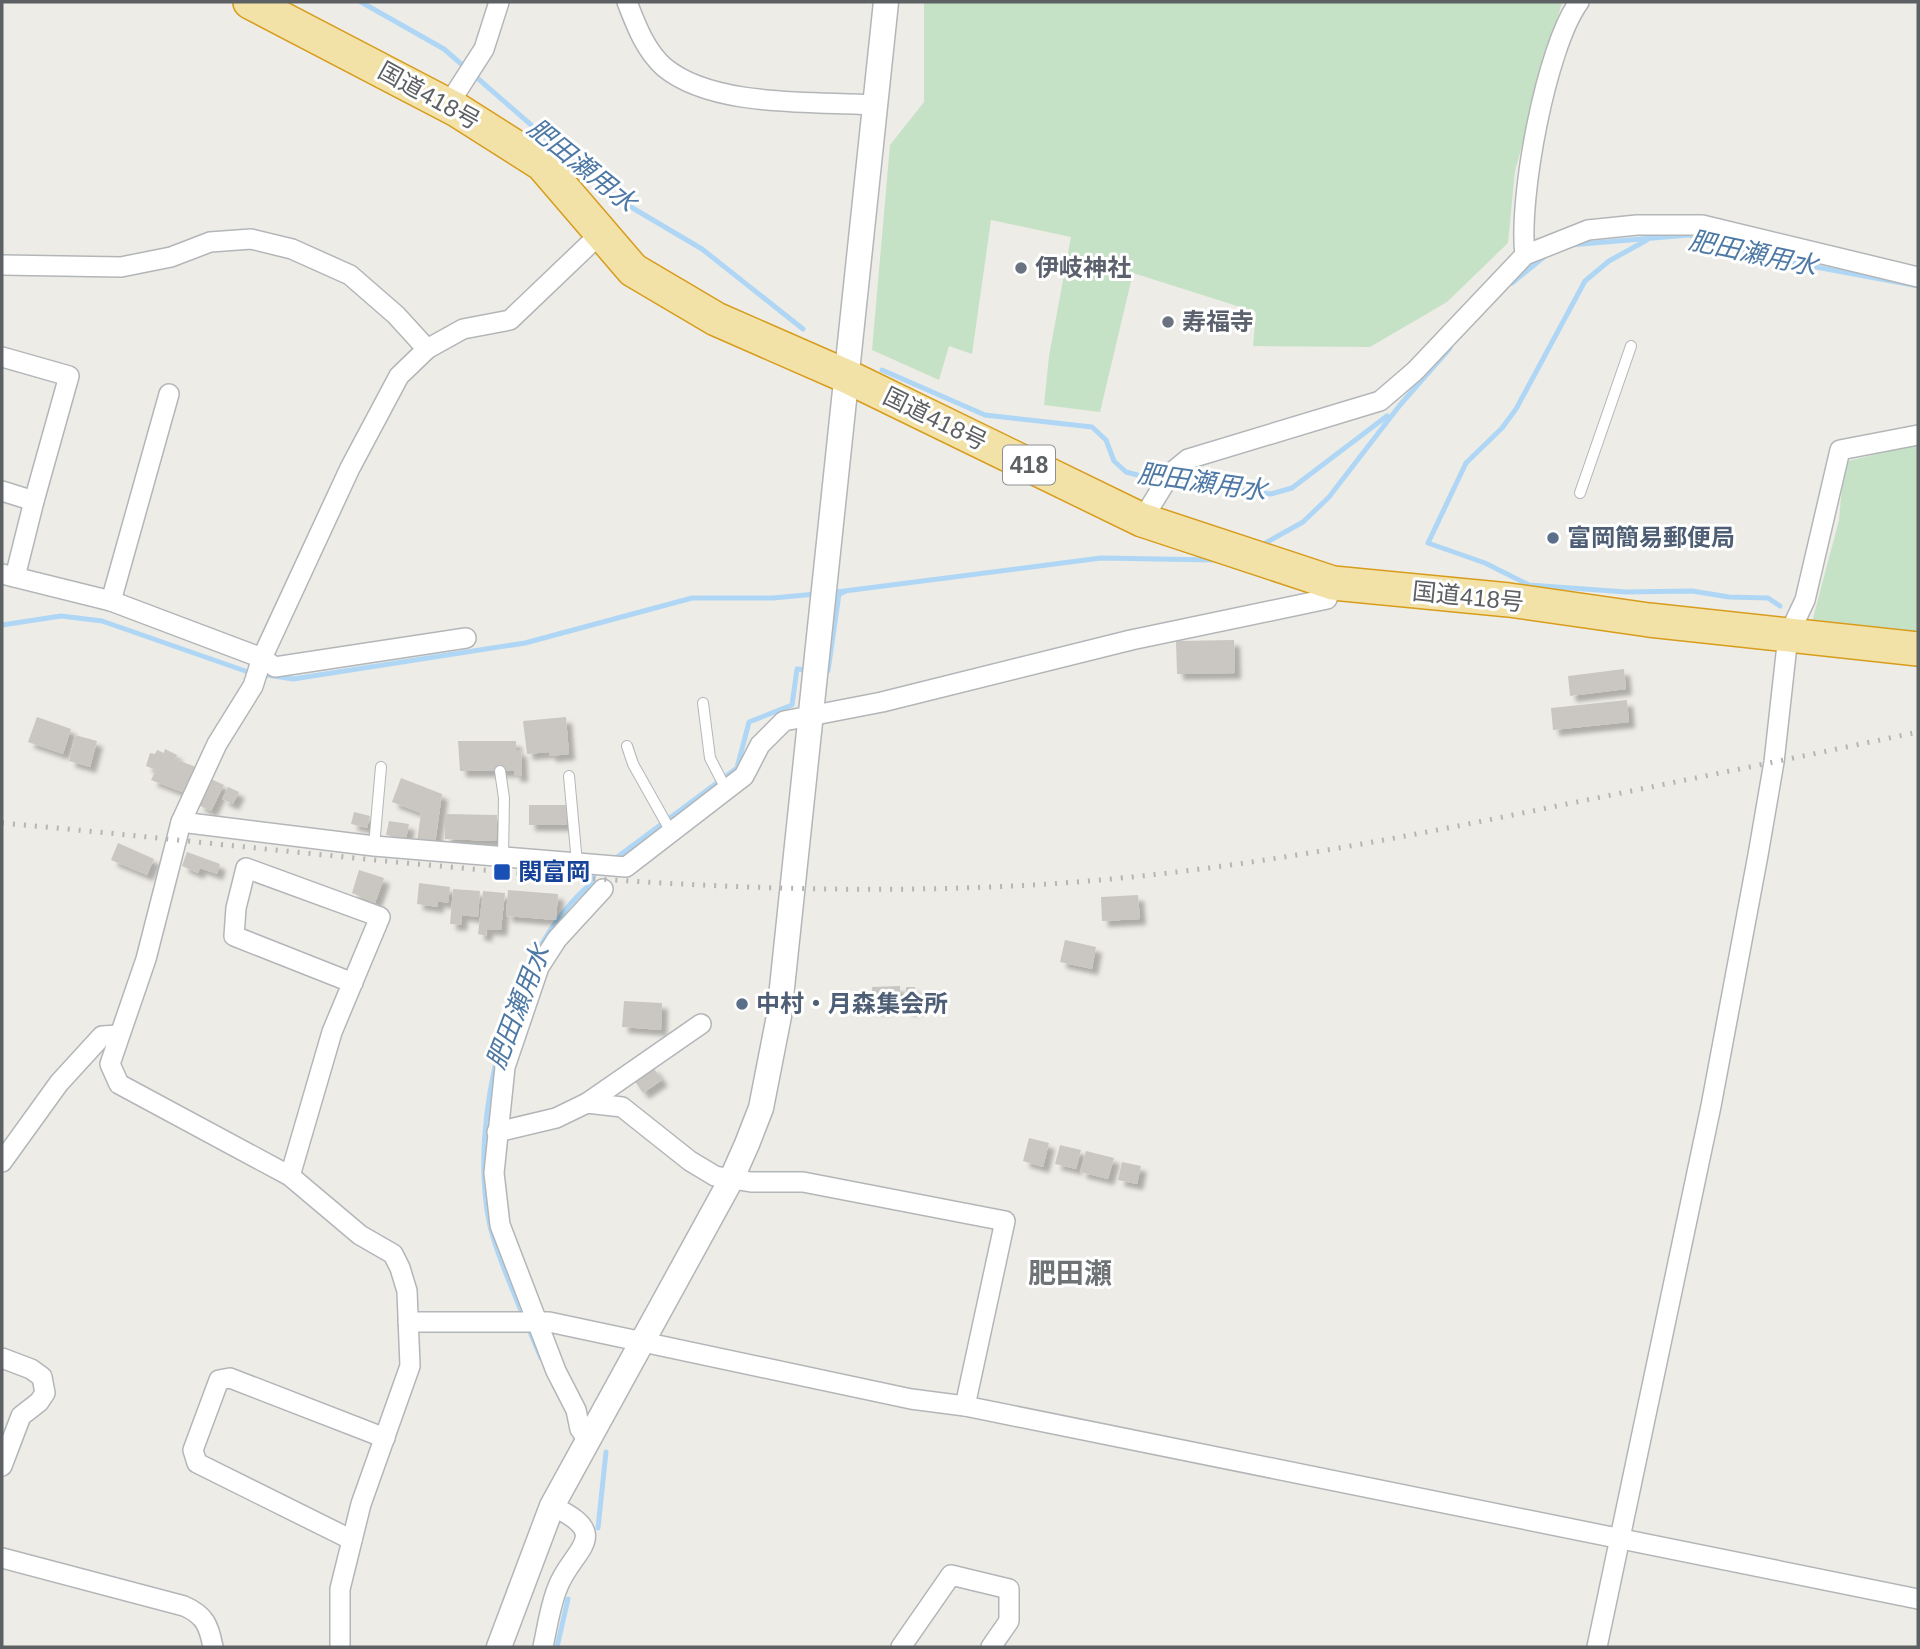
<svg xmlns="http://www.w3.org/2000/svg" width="1920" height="1649" viewBox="0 0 1920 1649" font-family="Helvetica,'Noto Sans JP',sans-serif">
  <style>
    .green { fill: #c6e2c6 }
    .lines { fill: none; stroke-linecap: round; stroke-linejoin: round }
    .stream { stroke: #afd7f5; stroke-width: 5 }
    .building { fill: #cac7c2; filter: url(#shadow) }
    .service-casing { stroke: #b3b6b9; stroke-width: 12 }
    .minor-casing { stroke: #b3b6b9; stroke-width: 22 }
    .tertiary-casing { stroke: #b3b6b9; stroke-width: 27 }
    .trunk-casing { stroke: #d89c1c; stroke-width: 36 }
    .service { stroke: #fff; stroke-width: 10 }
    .minor { stroke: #fff; stroke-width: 19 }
    .tertiary { stroke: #fff; stroke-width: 24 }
    .trunk { stroke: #f2e2a8; stroke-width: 33 }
    .rail { stroke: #b4b5b5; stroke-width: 5; stroke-dasharray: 2 9; stroke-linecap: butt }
    .worship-dot { fill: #6b7280; stroke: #fff; stroke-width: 2.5 }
    .service-dot { fill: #5c6f8a; stroke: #fff; stroke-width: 2.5 }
    .transit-dot { fill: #1a4fb4; stroke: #fff; stroke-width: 2.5 }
    .labels { text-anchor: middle; stroke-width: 6; stroke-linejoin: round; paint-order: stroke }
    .shield { fill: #fff; stroke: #8e9092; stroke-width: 2 }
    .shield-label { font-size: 23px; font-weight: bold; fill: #5e6164 }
    .street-label { font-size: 24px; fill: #5e6164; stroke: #fff }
    .worship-label { font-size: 24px; font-weight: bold; fill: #5b616d; stroke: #fff; text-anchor: start }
    .service-label { font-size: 24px; font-weight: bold; fill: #4e5e75; stroke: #fff; text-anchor: start }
    .transit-label { font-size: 24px; font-weight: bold; fill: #164399; stroke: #fff; text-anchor: start }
    .water-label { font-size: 26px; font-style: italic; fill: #4e79a5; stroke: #fff }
    .quarter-label { font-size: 28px; font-weight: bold; fill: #6f7376; stroke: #fff }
  </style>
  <defs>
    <filter id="shadow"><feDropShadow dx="6" dy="6" stdDeviation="2" flood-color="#0004"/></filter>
  </defs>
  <rect width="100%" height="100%" fill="#eeece6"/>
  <g class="green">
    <polygon points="924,2 1562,2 1515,171 1508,243 1447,302 1370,347 1253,346 1256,312 1133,273 1100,412 1044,405 1049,356 1071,237 991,220 972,354 949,346 939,380 872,350 890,145 924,102"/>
    <polygon points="1918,444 1918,631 1812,622 1839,520 1844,462"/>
  </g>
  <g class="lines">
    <g class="stream">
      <polyline points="361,2 444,49 614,197 702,249 803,329"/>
      <polyline points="1647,240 1609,261 1585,281 1516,409 1502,428 1466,463 1428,543 1485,563 1529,585 1626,592 1692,591 1729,597 1768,598 1780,606"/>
      <polyline points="1570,245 1689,235 1768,258 1918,286"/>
      <polyline points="1512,283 1545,256"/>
      <polyline points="882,370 985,415 1092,427 1106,440 1114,461 1126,472 1161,481"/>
      <polyline points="1171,482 1271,494 1292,488 1387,416"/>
      <polyline points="1260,546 1303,522 1329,497 1400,405 1450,348"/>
      <polyline points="829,593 1101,558 1216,560"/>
      <polyline points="2,625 61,616 102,621 251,673"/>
      <polyline points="823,671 828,671 839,594 844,592"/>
      <polyline points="261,674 293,679 525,643 692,598 773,598 816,594"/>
      <polyline points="612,861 737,768 749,722 792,705 797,669 809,670"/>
      <path d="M523,1316c-11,-29 -26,-60 -33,-90 -23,-102 19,-275 102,-343l1,-8 6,-4"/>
      <polyline points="527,1325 541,1358"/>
      <polyline points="598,1528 606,1452"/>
      <polyline points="557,1647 568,1599"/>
    </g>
  </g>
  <g class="building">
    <polygon points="1234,640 1235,673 1177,674 1176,641"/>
    <polygon points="1624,669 1626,689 1570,696 1568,676"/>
    <polygon points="1627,700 1629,722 1553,730 1551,708"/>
    <polygon points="37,717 71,729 63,754 28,742"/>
    <polygon points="566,717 569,754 550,756 549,752 527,754 523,721"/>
    <polygon points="75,735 97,741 90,767 69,761"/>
    <polygon points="458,741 516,741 516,750 521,751 522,776 514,776 515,771 460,771"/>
    <polygon points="165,749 177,755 175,759 196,767 185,793 151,780 156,770 146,766 150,753 155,754 157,750 164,753"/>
    <polygon points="401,778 442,794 435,844 417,841 421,813 392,802"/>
    <polygon points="211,779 224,785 211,811 198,805"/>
    <polygon points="228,787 239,792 233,804 222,799"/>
    <rect x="529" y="805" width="38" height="20"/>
    <polygon points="354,812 370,816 367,828 351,824"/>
    <polygon points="445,814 497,815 496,841 445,839"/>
    <polygon points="389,821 409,824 406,839 386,835"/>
    <polygon points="118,843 154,859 147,875 111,860"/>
    <polygon points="187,852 220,864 217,874 200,868 198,873 182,866"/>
    <polygon points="359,870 384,878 375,903 352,893"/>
    <polygon points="419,883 450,887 448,903 438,901 438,907 417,904"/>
    <polygon points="453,889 480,891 478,917 462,915 461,925 450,924"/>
    <polygon points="508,890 558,894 556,920 506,916"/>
    <polygon points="483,891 505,893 501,930 487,929 486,936 478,934"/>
    <polygon points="1138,895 1140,919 1102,921 1101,897"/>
    <polygon points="1065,940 1096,947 1092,969 1060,962"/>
    <polygon points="900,986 900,1000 886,1000 886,1009 873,1009 872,987"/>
    <polygon points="906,987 915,987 915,1009 906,1010"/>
    <polygon points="624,1001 662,1003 661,1030 622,1027"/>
    <polygon points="652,1066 662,1080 643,1093 634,1080"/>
    <polygon points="1029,1138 1049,1143 1043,1167 1023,1161"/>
    <polygon points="1060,1145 1081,1150 1076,1169 1055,1164"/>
    <polygon points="1086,1151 1114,1158 1108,1179 1080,1172"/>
    <polygon points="1122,1162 1141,1166 1137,1184 1118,1180"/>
  </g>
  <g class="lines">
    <g class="service-casing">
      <g id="service">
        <polyline points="1580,493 1631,346"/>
        <polyline points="703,703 710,758 726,789"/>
        <polyline points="627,746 633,764 670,830"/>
        <polyline points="500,771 504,798 503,857"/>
        <polyline points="569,776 577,863"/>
        <polyline points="374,846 381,767"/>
      </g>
    </g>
    <g class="minor-casing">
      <g id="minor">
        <path d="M627,2c9,23 18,48 37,65 49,41 150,34 211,38"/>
        <polyline points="448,105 484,49 499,2"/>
        <path d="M1525,255c-7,-56 21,-208 54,-253"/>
        <polyline points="2,265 121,267 171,257 210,242 251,239 292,249 350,275 396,315 427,349"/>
        <polyline points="2,357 69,376 34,501"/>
        <polyline points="2,491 34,501 15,577"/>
        <polyline points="1142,520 1171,473 1188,459 1380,401 1415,371 1525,255 1588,230 1637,225 1702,225 1918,277"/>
        <polyline points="2,574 111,601 262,658 275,667 466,638"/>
        <polyline points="111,601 169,394"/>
        <polyline points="181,822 374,846 626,867 744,776 760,745 784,721 882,702 1131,640 1327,599 1333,583"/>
        <polyline points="587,1103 701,1024"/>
        <polyline points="497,1132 556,1118 587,1103 622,1107 690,1161 715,1176 751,1182 803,1182 1005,1221 965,1406"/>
        <polyline points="2,1162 59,1083 102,1036 119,1035"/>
        <polyline points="290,1176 332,1032 380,917 246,868 236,908 234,936 353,983"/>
        <polyline points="408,1322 549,1322 911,1399 965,1406 1918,1599"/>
        <polyline points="2,1358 31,1369 42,1377 45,1393 39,1402 21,1416 2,1466"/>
        <polyline points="589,1441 580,1429 576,1410 556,1371 500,1225 494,1173 505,1067 539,967 557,939 603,889"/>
        <polyline points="352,1540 197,1463 193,1450 219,1380 230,1378 385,1438"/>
        <path d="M2,1558l182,48c21,9 25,20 29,41"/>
        <polyline points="340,1647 340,1589 361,1504 410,1366 407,1291 400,1268 393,1254 360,1235 290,1176 119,1084 110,1064 146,959 181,822 217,744 253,686 262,658 350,468 399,376 427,349 463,329 510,320 600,234"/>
        <path d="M543,1647c4,-19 7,-40 14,-58 14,-40 59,-53 -5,-83"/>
        <polyline points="901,1647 951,1575 1009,1589 1009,1621 991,1647"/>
        <polyline points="1597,1647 1711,1106 1758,855 1774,762 1788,636 1805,600 1840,450 1918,435"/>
      </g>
    </g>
    <g class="tertiary-casing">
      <polyline id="tertiary" points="499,1647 552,1506 731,1180 747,1144 761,1108 779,1016 886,2"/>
    </g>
    <g class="trunk-casing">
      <polyline id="trunk" points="250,2 457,110 542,164 633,270 716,319 846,376 1142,520 1333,583 1509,600 1649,620 1918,649"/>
    </g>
    <use href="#service" class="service"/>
    <use href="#minor" class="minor"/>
    <use href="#tertiary" class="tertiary"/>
    <use href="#trunk" class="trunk"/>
    <path class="rail" d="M2,823c347,31 696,83 1046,61 169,-11 334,-42 499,-76 124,-25 248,-50 371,-76"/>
  </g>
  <g class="worship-dot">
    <circle cx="1021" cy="268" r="7"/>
    <circle cx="1168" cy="322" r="7"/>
  </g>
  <g class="service-dot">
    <circle cx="1553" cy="538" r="7"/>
    <circle cx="742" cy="1004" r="7"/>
  </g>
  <rect class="transit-dot" x="493" y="863" width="18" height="18" rx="3.5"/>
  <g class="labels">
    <rect class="shield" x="1003" y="445.5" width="52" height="39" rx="5"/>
    <g class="shield-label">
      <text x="1029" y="473">418</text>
    </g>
    <g class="street-label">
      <text transform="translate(429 96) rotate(29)" y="8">国道418号</text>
      <text transform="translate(935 419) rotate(26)" y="8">国道418号</text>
      <text transform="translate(1468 597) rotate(6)" y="8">国道418号</text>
    </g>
    <g class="worship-label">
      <text x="1035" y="276">伊岐神社</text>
      <text x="1182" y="330">寿福寺</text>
    </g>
    <g class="service-label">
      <text x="1567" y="546">富岡簡易郵便局</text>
      <text x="756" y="1012">中村・月森集会所</text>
    </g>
    <g class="transit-label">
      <text x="518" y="880">関富岡</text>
    </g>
    <g class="water-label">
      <text transform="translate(582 165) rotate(39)" y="9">肥田瀬用水</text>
      <text transform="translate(1753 253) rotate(12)" y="9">肥田瀬用水</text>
      <text transform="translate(1202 482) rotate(8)" y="9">肥田瀬用水</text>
      <text transform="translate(518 1007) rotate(-69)" y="9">肥田瀬用水</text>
    </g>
    <g class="quarter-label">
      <text x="1070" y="1283">肥田瀬</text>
    </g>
  </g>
  <rect width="1920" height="1649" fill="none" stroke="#5e6164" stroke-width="7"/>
</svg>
